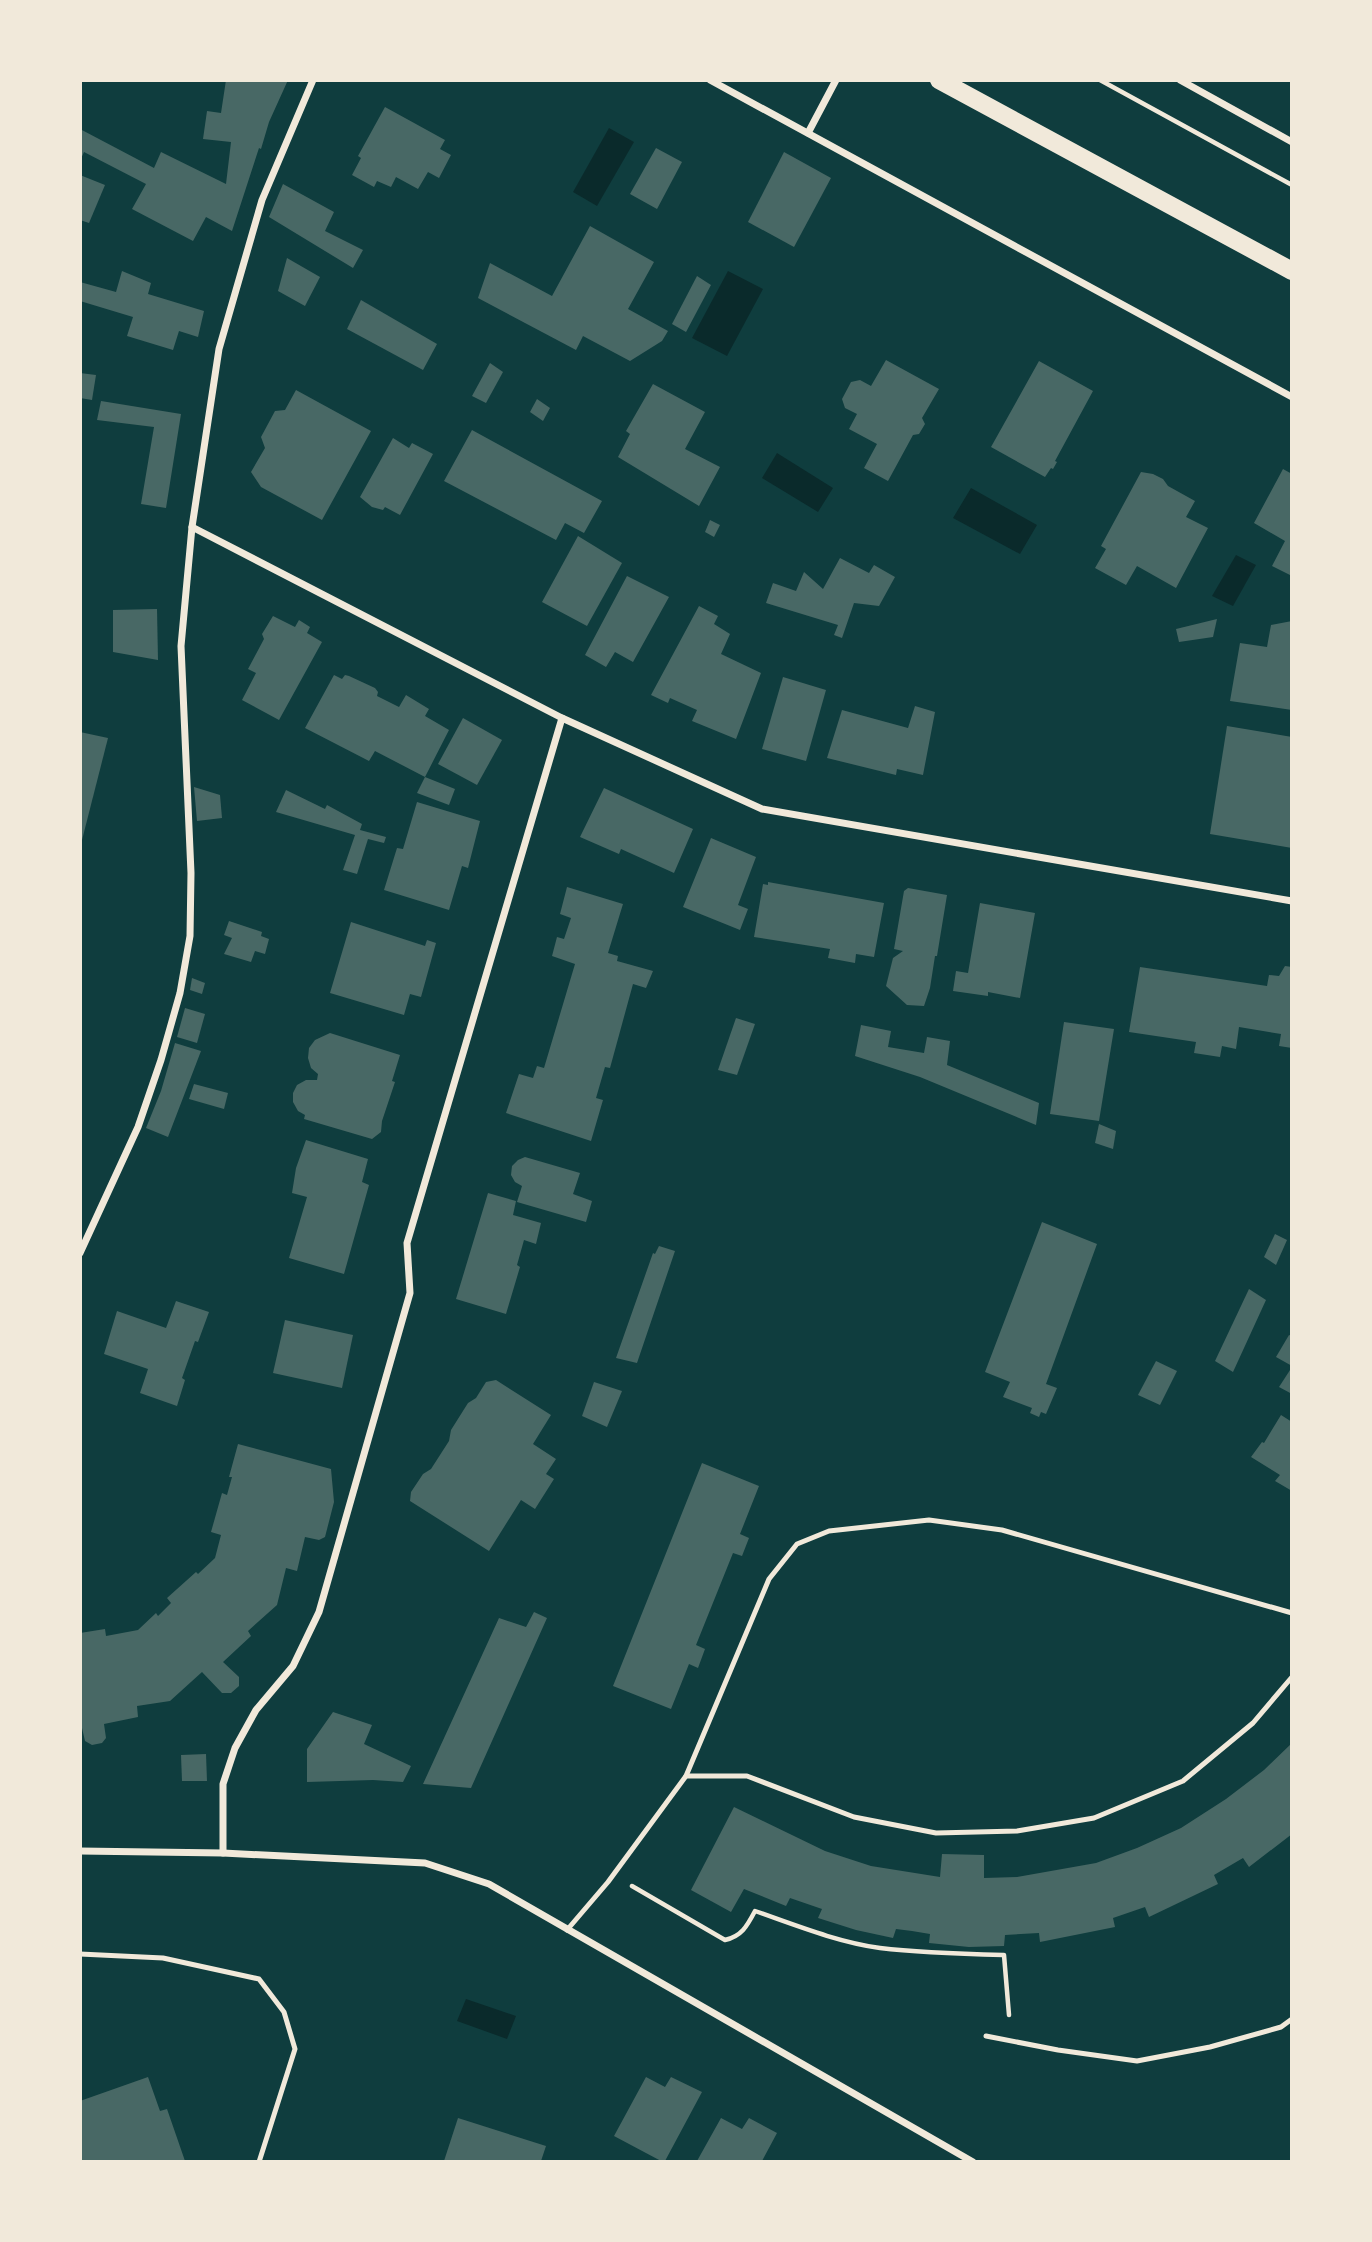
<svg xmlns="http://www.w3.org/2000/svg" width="1372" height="2242" viewBox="0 0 1372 2242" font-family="Commissioner,sans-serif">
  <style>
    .water { fill: #0a2a2b }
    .building { fill: #486865 }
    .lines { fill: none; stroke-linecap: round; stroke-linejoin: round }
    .path { stroke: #f1e9da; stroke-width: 4.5 }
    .service { stroke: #f1e9da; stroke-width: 5 }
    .minor { stroke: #f1e9da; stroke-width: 7 }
    .primary { stroke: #f1e9da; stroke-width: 18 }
  </style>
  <rect width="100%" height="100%" fill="#0f3d3e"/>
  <g class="water">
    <polygon points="609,128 634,142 597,206 573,192"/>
    <polygon points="728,271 763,289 727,356 692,338"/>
    <polygon points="777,453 833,488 818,512 762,478"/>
    <polygon points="971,488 1037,525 1020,554 953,518"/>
    <polygon points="1236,555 1256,565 1233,606 1212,596"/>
    <polygon points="466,1999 516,2016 507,2039 457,2021"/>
  </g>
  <g class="building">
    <polygon points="226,80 288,80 269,122 261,149 259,148 232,231 206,217 193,241 132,209 146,184 84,152 80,161 80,129 154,168 161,152 226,184 231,142 203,139 207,111 221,113"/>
    <polygon points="385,107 445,140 440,149 451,155 439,178 428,172 418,189 396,177 391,187 377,181 374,187 352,175 361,158 358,156"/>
    <polygon points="656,148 682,162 657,209 630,194"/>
    <polygon points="784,152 831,178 794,247 748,222"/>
    <polygon points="80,175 105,185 89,223 80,220"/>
    <polygon points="283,184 334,212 325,231 363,250 353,268 269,217"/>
    <polygon points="590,226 654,262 628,309 668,331 662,341 630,361 583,336 576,350 478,298 490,263 552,296"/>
    <polygon points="287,258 320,277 305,306 278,291"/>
    <polygon points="122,271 151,283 148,294 204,311 198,337 179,331 173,350 127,336 133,317 80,301 80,282 116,292"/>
    <polygon points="697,276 711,285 686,332 672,324"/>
    <polygon points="361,300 437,344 423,370 347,329"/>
    <polygon points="886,360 939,389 922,418 925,424 919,434 913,435 888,481 864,468 877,444 849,429 857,414 845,408 842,399 851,382 860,380 871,386"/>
    <polygon points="1039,361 1093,391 1055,461 1057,462 1053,469 1051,468 1045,477 991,447"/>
    <polygon points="490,363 503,372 486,403 472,396"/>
    <polygon points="80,373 96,375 92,400 80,398"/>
    <polygon points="653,384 705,412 685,449 720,467 699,506 618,457 630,434 626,431"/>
    <polygon points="296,390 371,431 322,520 261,487 251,472 265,448 261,437 275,411 285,410"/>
    <polygon points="537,399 550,408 543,421 530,412"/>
    <polygon points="101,401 181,414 166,508 141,504 154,427 97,420"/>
    <polygon points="472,430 602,501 584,533 565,523 556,540 444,481"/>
    <polygon points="393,438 409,448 412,443 433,454 400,515 385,507 383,510 372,507 360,497"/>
    <polygon points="1283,469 1292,474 1292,576 1272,566 1285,541 1254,523"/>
    <polygon points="1141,472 1153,474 1163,479 1168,486 1195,501 1186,517 1208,528 1176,588 1137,566 1126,585 1095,568 1106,549 1101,546"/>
    <polygon points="710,520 720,525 714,537 705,532"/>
    <polygon points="578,536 622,563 587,626 542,602"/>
    <polygon points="840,558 869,573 874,565 895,577 879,606 854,603 842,638 834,635 838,625 766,603 773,583 796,591 804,572 823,589"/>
    <polygon points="627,576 669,597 633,662 615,652 606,667 585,655"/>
    <polygon points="699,606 718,616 714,624 730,634 721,654 761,673 736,739 692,721 697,710 670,698 668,703 651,695"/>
    <polygon points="157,609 158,660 113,652 113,610"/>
    <polygon points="273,616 295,627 299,620 310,627 307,633 322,642 279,720 242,700 256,673 248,669 264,639 262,634"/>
    <polygon points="1217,619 1213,637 1179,642 1176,629"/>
    <polygon points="1292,621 1292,710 1230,701 1240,643 1267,647 1271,625"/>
    <polygon points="334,675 342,679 345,675 349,676 375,688 378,692 377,696 399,707 406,695 429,709 425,716 449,730 425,777 375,751 369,761 305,728"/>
    <polygon points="783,677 826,690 806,761 762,749"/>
    <polygon points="915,706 935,712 923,775 897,769 896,775 827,758 842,710 908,728"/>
    <polygon points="463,718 502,740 477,785 438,764"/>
    <polygon points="1227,726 1292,737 1292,848 1210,834"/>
    <polygon points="80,732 108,738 81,844 80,844"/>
    <polygon points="425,777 455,789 449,805 417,793"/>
    <polygon points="194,787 220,795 222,818 197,821"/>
    <polygon points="604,788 693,829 674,873 621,849 619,854 580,837"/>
    <polygon points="286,790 325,809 327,805 362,824 360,830 386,837 384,843 368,839 357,874 343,870 355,835 276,812"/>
    <polygon points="417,802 480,821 468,868 462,866 449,910 384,890 397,848 403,849"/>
    <polygon points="711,838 756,857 738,905 748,909 740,930 683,907"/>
    <polygon points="768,882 884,903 874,957 856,954 855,963 828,958 830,949 754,937 763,884 768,885"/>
    <polygon points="567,887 623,904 608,953 618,956 617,961 653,971 646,988 633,984 610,1068 605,1067 596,1098 603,1100 591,1141 506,1113 519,1074 533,1078 537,1066 544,1068 575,964 552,956 557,937 564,939 571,918 560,914"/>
    <polygon points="908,888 947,895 937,956 935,956 930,988 924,1006 907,1005 886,986 893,958 903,951 894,949 904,891"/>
    <polygon points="980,903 1035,913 1020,998 988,992 988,996 953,991 956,971 968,973"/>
    <polygon points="229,921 262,932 261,936 269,939 265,954 255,951 251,962 224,954 232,938 224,935"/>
    <polygon points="351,922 425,946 427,940 436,943 421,997 410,994 404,1015 330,993"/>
    <polygon points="1285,966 1292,967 1292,1048 1279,1046 1281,1034 1239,1027 1236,1049 1222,1046 1220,1057 1194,1053 1196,1042 1129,1032 1140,967 1267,986 1269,975 1279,976"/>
    <polygon points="192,978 205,983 202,994 190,990"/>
    <polygon points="185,1008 205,1014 197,1043 177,1037"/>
    <polygon points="736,1018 755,1024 737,1075 718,1070"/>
    <polygon points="1064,1022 1114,1029 1099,1121 1050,1114"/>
    <polygon points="861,1025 891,1031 888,1047 924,1053 927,1037 950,1041 947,1065 1039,1103 1036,1125 920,1077 855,1056"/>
    <polygon points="330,1033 400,1055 392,1081 395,1082 382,1121 381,1132 372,1139 304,1119 305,1115 298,1111 293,1102 293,1093 297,1085 306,1080 317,1080 318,1074 311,1068 308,1058 309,1048 315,1040"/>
    <polygon points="175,1043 201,1051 168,1137 146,1128 161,1091"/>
    <polygon points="194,1084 228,1093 224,1109 189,1099"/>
    <polygon points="1099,1124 1116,1131 1113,1149 1095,1143"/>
    <polygon points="306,1140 368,1159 362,1182 369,1185 344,1274 289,1258 307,1197 292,1193 296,1168"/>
    <polygon points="525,1157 580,1173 573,1194 592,1201 586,1222 517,1202 522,1186 515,1182 511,1175 512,1166 518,1160"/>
    <polygon points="488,1193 516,1201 513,1215 541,1223 536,1244 524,1240 517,1265 520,1267 506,1314 456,1299"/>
    <polygon points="1042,1222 1097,1244 1046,1384 1057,1388 1046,1414 1041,1412 1039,1417 1030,1413 1032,1408 1003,1397 1010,1382 985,1372"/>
    <polygon points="1275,1234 1287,1240 1276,1265 1264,1257"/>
    <polygon points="659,1246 675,1251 637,1363 616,1358 653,1253 655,1254"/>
    <polygon points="1249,1289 1266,1300 1233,1372 1215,1361"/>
    <polygon points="176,1301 209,1312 198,1342 195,1341 182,1378 185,1380 177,1406 140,1393 148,1369 104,1354 117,1311 166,1328"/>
    <polygon points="285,1320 353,1335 342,1388 273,1373"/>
    <polygon points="1289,1335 1292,1336 1292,1366 1276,1357"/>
    <polygon points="1156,1361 1177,1371 1160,1405 1138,1395"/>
    <polygon points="1292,1367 1292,1394 1279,1387"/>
    <polygon points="496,1380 551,1415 533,1444 556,1459 546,1474 554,1479 535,1509 521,1500 489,1551 410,1501 411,1492 423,1474 431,1469 449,1441 451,1430 468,1403 476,1398 486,1382"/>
    <polygon points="594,1382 622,1391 607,1427 582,1416"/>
    <polygon points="1281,1415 1292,1422 1292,1491 1275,1481 1280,1475 1251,1457 1262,1442 1264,1443"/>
    <polygon points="238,1444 331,1469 334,1502 325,1537 319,1540 305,1537 297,1571 286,1568 277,1605 248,1631 251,1636 223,1662 239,1677 239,1686 231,1693 222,1693 202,1672 170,1701 137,1706 138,1717 104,1724 106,1738 102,1743 92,1745 85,1741 82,1728 80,1728 80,1633 105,1629 106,1636 138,1630 156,1613 158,1616 171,1603 167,1598 196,1572 198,1574 215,1558 221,1535 211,1532 222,1493 227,1495 232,1477 229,1477"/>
    <polygon points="702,1463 759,1486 740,1534 749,1538 742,1556 733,1553 696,1645 705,1649 698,1668 689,1664 671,1709 613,1686"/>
    <polygon points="534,1612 547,1618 471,1788 423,1784 499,1618 526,1627"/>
    <polygon points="333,1712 372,1725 364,1744 411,1766 403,1782 373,1780 307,1782 307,1749"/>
    <polygon points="1292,1743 1292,1834 1249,1867 1243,1858 1214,1875 1218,1884 1149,1917 1145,1907 1113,1918 1115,1927 1040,1942 1039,1933 1005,1935 1004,1946 969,1947 929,1943 930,1934 912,1931 896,1929 893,1938 856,1930 818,1918 822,1909 790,1898 786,1906 744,1889 731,1912 691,1890 734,1807 825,1851 871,1866 940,1877 942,1854 984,1855 984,1878 1017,1877 1096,1863 1137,1848 1181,1828 1226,1799 1264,1770"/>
    <polygon points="206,1754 207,1781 182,1781 181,1755"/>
    <polygon points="148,2077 160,2111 167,2109 185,2161 80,2161 80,2101"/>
    <polygon points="646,2077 665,2087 671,2077 702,2092 665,2161 661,2161 614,2136"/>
    <polygon points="458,2118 546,2146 541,2161 444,2161"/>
    <polygon points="721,2118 742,2129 749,2118 777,2133 762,2161 697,2161"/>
  </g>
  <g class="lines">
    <g class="path">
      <polyline points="1100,80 1292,185"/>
      <path d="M632,1886l93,54c17,-4 22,-14 30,-29 40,14 82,31 125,37 41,5 83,6 124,7l5,60"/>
    </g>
    <g class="service">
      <polyline points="686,1776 769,1579 797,1544 829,1531 929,1520 1002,1530 1292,1613"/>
      <polyline points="567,1930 608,1882 686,1776 747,1776 854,1817 936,1833 1017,1831 1094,1818 1183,1781 1253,1723 1292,1677"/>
      <polyline points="80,1954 163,1958 259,1979 284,2012 295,2049 259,2162"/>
      <polyline points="986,2036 1058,2050 1137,2061 1210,2047 1281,2027 1292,2019"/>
    </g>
    <g class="minor">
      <polyline points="710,80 1292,397"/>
      <polyline points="1180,80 1292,142"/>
      <polyline points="808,133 836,80"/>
      <polyline points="192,527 562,718 762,809 1292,901"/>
      <polyline points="80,1253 138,1127 161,1060 180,993 190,936 191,873 181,646 192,527 219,349 262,200 313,80"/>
      <polyline points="80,1851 223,1853 425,1863 489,1884 973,2162"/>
      <polyline points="223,1853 223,1784 235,1748 256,1710 293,1666 319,1612 410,1293 407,1243 562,718"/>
    </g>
    <polyline class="primary" points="939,80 1292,271"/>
  </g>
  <rect width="1372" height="2242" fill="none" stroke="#f1e9da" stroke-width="164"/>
</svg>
